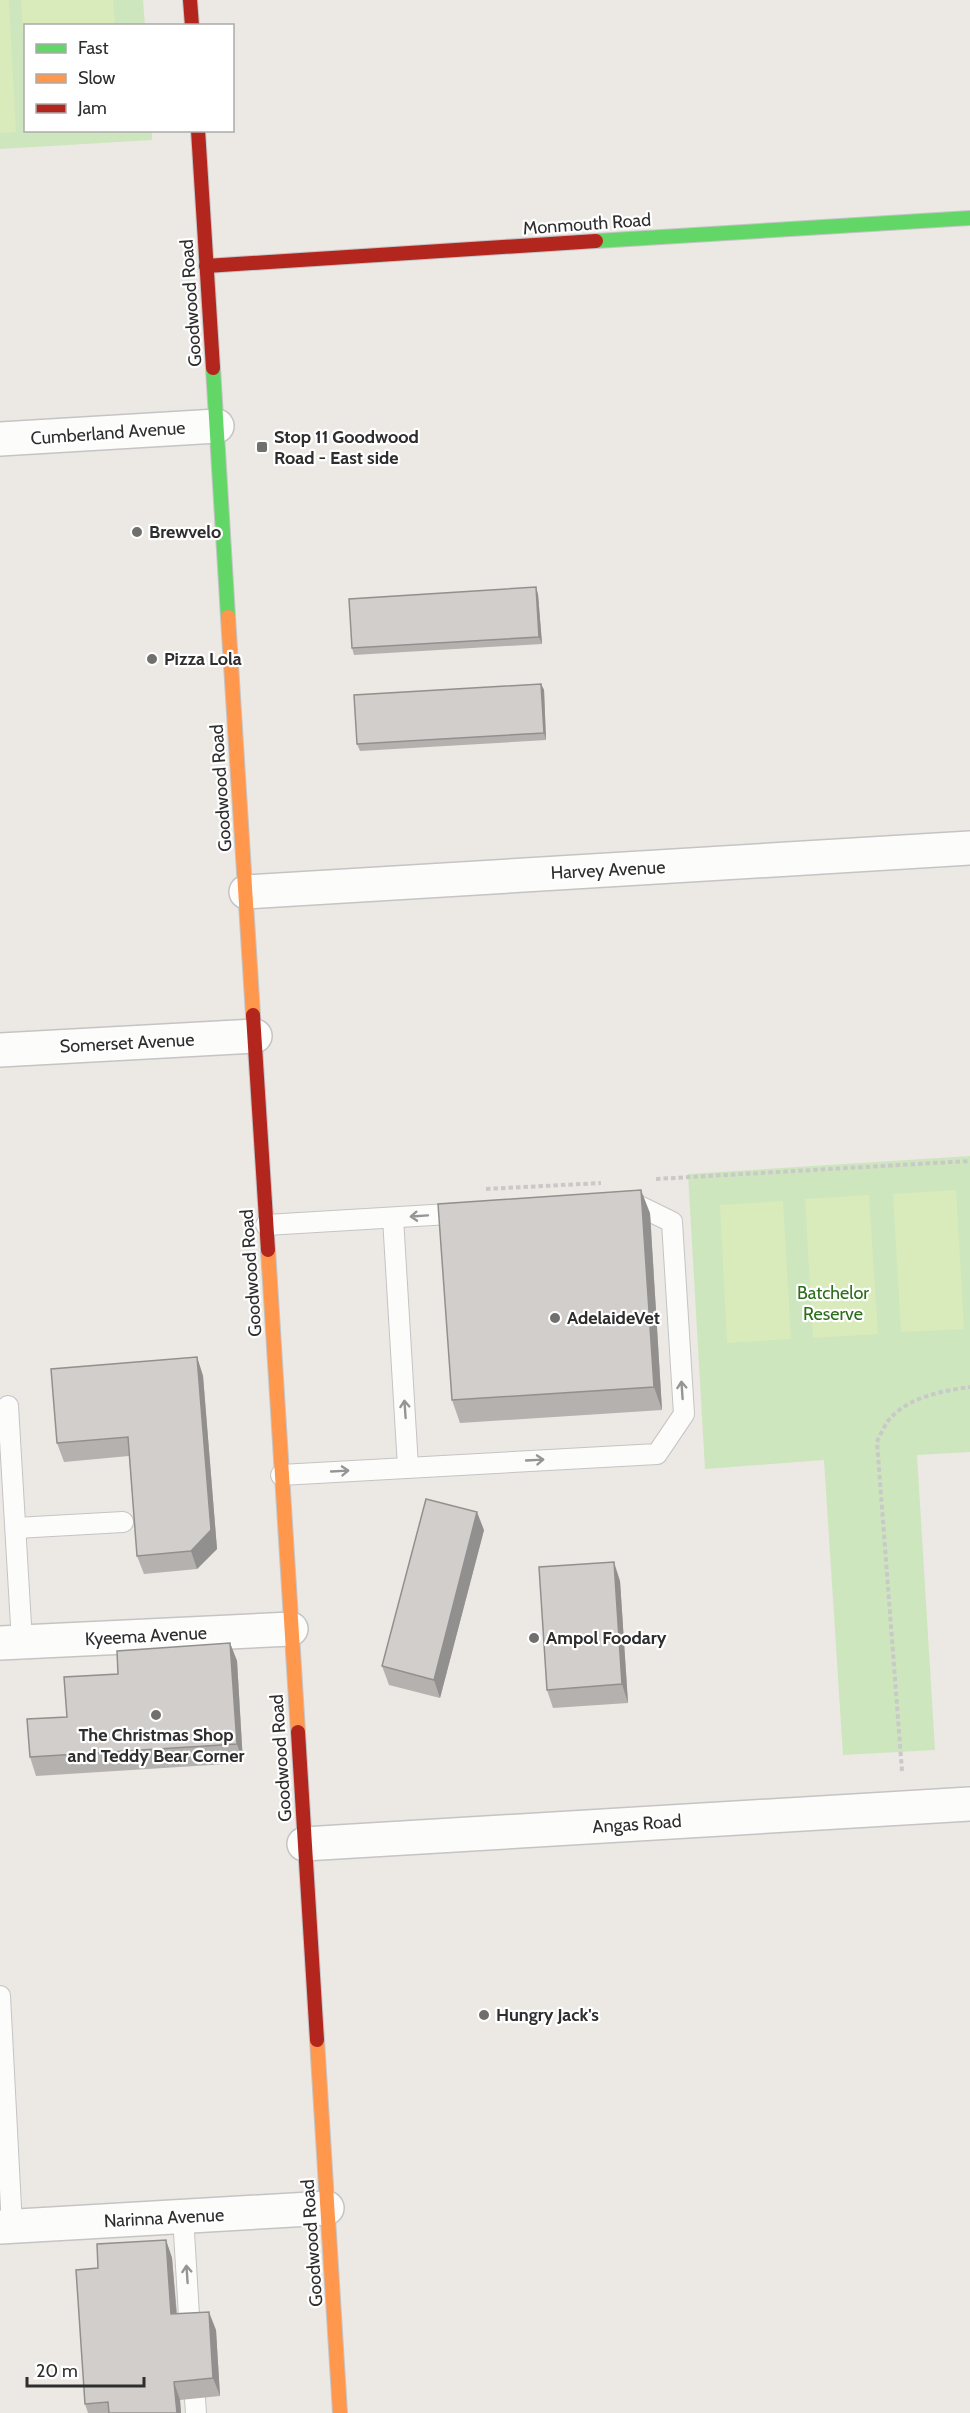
<svg xmlns="http://www.w3.org/2000/svg" width="970" height="2413" viewBox="0 0 970 2413" font-family="Cabin,sans-serif">
  <style>
    .park { fill: #cee6be }
    .pitch { fill: #d9eabb }
    .lines { fill: none; stroke-linecap: round; stroke-linejoin: round }
    .lane-casing { stroke: #c5c4c5; stroke-width: 22 }
    .street-casing { stroke: #c5c4c5; stroke-width: 36 }
    .fast-casing { stroke: #c5c4c5; stroke-width: 16 }
    .slow-casing { stroke: #c5c4c5; stroke-width: 16 }
    .jam-casing { stroke: #c5c4c5; stroke-width: 16 }
    .path { stroke: #c9c9c8; stroke-width: 4; stroke-dasharray: 4.5 3; stroke-linecap: butt }
    .lane { stroke: #fcfcfb; stroke-width: 20 }
    .street { stroke: #fcfcfb; stroke-width: 33 }
    .fast { stroke: #63d668; stroke-width: 14 }
    .slow { stroke: #ff974d; stroke-width: 14 }
    .jam { stroke: #b3261e; stroke-width: 14 }
    .wall { fill: #b4b1af }
    .shaded-wall { fill: #92908e }
    .building { fill: #d1cecb; stroke: #92908e; stroke-width: 1.5 }
    .oneway { stroke: #959594 }
    .poi-dot { fill: #706f6e; stroke: #fff; stroke-width: 2 }
    .labels { text-anchor: middle; stroke-width: 4.5; stroke-linejoin: round; paint-order: stroke }
    .street-label { font-size: 18px; fill: #2e2e2e; stroke: #fff }
    .poi-label { font-size: 18px; font-weight: bold; fill: #2e2e2e; stroke: #fff; text-anchor: start }
    .park-label { font-size: 18px; fill: #2c6e1b; stroke: #fff }
  </style>
  <rect width="100%" height="100%" fill="#ece8e4"/>
  <g class="park">
    <polygon points="0,0 143,0 145,25 26,26 26,130 152,131 152,140 0,149"/>
    <polygon points="970,1156 970,1452 917,1455 935,1750 843,1755 824,1460 705,1469 688,1174"/>
  </g>
  <g class="pitch">
    <polygon points="0,0 9,0 16,132 0,133"/>
    <polygon points="21,0 113,0 115,25 26,26 25,78"/>
    <polygon points="956,1190 964,1329 901,1332 893,1194"/>
    <polygon points="869,1195 878,1334 813,1338 805,1199"/>
    <polygon points="783,1201 791,1339 727,1343 720,1205"/>
  </g>
  <g class="lines">
    <g class="lane-casing">
      <g id="lane">
        <polyline points="393,1218 408,1467"/>
        <polyline points="266,1225 466,1213"/>
        <polyline points="8,1406 22,1642"/>
        <polyline points="281,1475 657,1454 684,1414 672,1222 633,1203 624,1203"/>
        <polyline points="16,1528 123,1522"/>
        <polyline points="0,1996 12,2227"/>
        <polyline points="183,2216 190,2332"/>
        <polyline points="195,2399 196,2413"/>
      </g>
    </g>
    <g class="street-casing">
      <g id="street">
        <polyline points="0,439 217,426"/>
        <polyline points="246,892 970,848"/>
        <polyline points="0,1050 255,1036"/>
        <polyline points="0,1643 291,1629"/>
        <polyline points="304,1844 970,1804"/>
        <polyline points="0,2227 327,2208"/>
      </g>
    </g>
    <g class="fast-casing">
      <g id="fast">
        <polyline points="596,241 970,218"/>
        <polyline points="213,368 228,617"/>
      </g>
    </g>
    <g class="slow-casing">
      <g id="slow">
        <polyline points="228,617 253,1015"/>
        <polyline points="268,1250 298,1732"/>
        <polyline points="317,2040 340,2413"/>
      </g>
    </g>
    <g class="jam-casing">
      <g id="jam">
        <polyline points="190,0 192,26"/>
        <polyline points="198,130 213,368"/>
        <polyline points="206,266 596,241"/>
        <polyline points="253,1015 268,1250"/>
        <polyline points="298,1732 317,2040"/>
      </g>
    </g>
    <g class="path">
      <polyline points="656,1179 970,1161"/>
      <polyline points="486,1189 601,1183"/>
      <path d="M902,1771l-25,-329c3,-7 7,-15 11,-21 19,-24 54,-30 82,-34"/>
    </g>
    <use href="#lane" class="lane"/>
    <use href="#street" class="street"/>
    <use href="#fast" class="fast"/>
    <use href="#slow" class="slow"/>
    <use href="#jam" class="jam"/>
  </g>
  <g class="wall">
    <polygon points="538,594 542,644 354,655 352,648"/>
    <polygon points="541,684 544,690 546,740 360,751 357,744"/>
    <polygon points="650,1213 662,1410 460,1423 452,1400"/>
    <polygon points="197,1357 203,1376 217,1549 197,1569 144,1574 137,1556 129,1456 64,1462 57,1443"/>
    <polygon points="484,1530 440,1698 389,1685 382,1666"/>
    <polygon points="620,1581 628,1703 553,1708 547,1690"/>
    <polygon points="230,1643 237,1661 243,1763 36,1776 30,1757 67,1717 118,1674"/>
    <polygon points="166,2240 172,2258 177,2313 216,2330 220,2396 180,2400 181,2413 88,2413 85,2404 98,2268"/>
  </g>
  <g class="shaded-wall">
    <polygon points="536,587 538,594 542,644 539,637"/>
    <polygon points="541,684 544,690 546,740 544,733"/>
    <polygon points="641,1190 650,1213 662,1410 654,1387"/>
    <polygon points="197,1357 203,1376 217,1549 197,1569 191,1551"/>
    <polygon points="477,1512 484,1530 440,1698 434,1680"/>
    <polygon points="614,1562 620,1581 628,1703 622,1684"/>
    <polygon points="230,1643 237,1661 243,1763 237,1744"/>
    <polygon points="166,2240 172,2258 178,2332 171,2314"/>
    <polygon points="209,2312 216,2330 220,2396 213,2378"/>
    <polygon points="174,2382 180,2400 181,2413 177,2413"/>
  </g>
  <g class="building">
    <polygon points="536,587 539,637 352,648 349,599"/>
    <polygon points="541,684 544,733 357,744 354,695"/>
    <polygon points="641,1190 654,1387 452,1400 438,1204"/>
    <polygon points="197,1357 211,1530 191,1551 137,1556 128,1437 57,1443 51,1369"/>
    <polygon points="426,1499 477,1512 434,1680 382,1666"/>
    <polygon points="614,1562 622,1684 547,1690 539,1567"/>
    <polygon points="230,1643 237,1744 30,1757 27,1719 67,1717 64,1677 118,1674 117,1651"/>
    <polygon points="166,2240 171,2314 209,2312 213,2378 174,2382 177,2413 109,2413 108,2402 85,2404 76,2270 98,2268 97,2244"/>
  </g>
  <defs><path id="oneway-shaft" d="M-6 0H5M1.5-3L5.5 0L1.5 3" fill="none" stroke-width="1.6" stroke-linecap="round" stroke-linejoin="round" transform="scale(1.5)"/></defs>
  <g class="oneway">
    <use href="#oneway-shaft" transform="translate(419 1216) rotate(176)"/>
    <use href="#oneway-shaft" transform="translate(682 1390) rotate(-94)"/>
    <use href="#oneway-shaft" transform="translate(405 1409) rotate(-94)"/>
    <use href="#oneway-shaft" transform="translate(535 1460) rotate(-3)"/>
    <use href="#oneway-shaft" transform="translate(340 1471) rotate(-3)"/>
    <use href="#oneway-shaft" transform="translate(187 2274) rotate(-94)"/>
  </g>
  <g class="poi-dot">
    <rect x="256" y="441" width="12" height="12" rx="3"/>
    <circle cx="137" cy="532" r="6"/>
    <circle cx="152" cy="659" r="6"/>
    <circle cx="555" cy="1318" r="6"/>
    <circle cx="534" cy="1638" r="6"/>
    <circle cx="156" cy="1715" r="6"/>
    <circle cx="484" cy="2015" r="6"/>
  </g>
  <g class="labels">
    <g class="street-label">
      <text transform="translate(587 224) rotate(-4)" y="6">Monmouth Road</text>
      <text transform="translate(191 303) rotate(-94)" y="6">Goodwood Road</text>
      <text transform="translate(108 433) rotate(-4)" y="6">Cumberland Avenue</text>
      <text transform="translate(221 788) rotate(-94)" y="6">Goodwood Road</text>
      <text transform="translate(608 870) rotate(-3)" y="6">Harvey Avenue</text>
      <text transform="translate(127 1043) rotate(-3)" y="6">Somerset Avenue</text>
      <text transform="translate(251 1273) rotate(-94)" y="6">Goodwood Road</text>
      <text transform="translate(146 1636) rotate(-3)" y="6">Kyeema Avenue</text>
      <text transform="translate(281 1758) rotate(-94)" y="6">Goodwood Road</text>
      <text transform="translate(637 1824) rotate(-4)" y="6">Angas Road</text>
      <text transform="translate(164 2218) rotate(-3)" y="6">Narinna Avenue</text>
      <text transform="translate(312 2243) rotate(-94)" y="6">Goodwood Road</text>
    </g>
    <g class="poi-label">
      <text x="274" y="443">Stop 11 Goodwood<tspan x="274" dy="21">Road - East side</tspan></text>
      <text x="149" y="538">Brewvelo</text>
      <text x="164" y="665">Pizza Lola</text>
      <text x="567" y="1324">AdelaideVet</text>
      <text x="546" y="1644">Ampol Foodary</text>
      <text x="156" y="1741" text-anchor="middle">The Christmas Shop<tspan x="156" dy="21">and Teddy Bear Corner</tspan></text>
      <text x="496" y="2021">Hungry Jack's</text>
    </g>
    <g class="park-label">
      <text x="833" y="1299">Batchelor<tspan x="833" dy="21">Reserve</tspan></text>
    </g>
  </g>
  <rect x="24" y="24" width="210" height="108" fill="#ffffff" stroke="#ababab" stroke-width="1.5"/>
  <rect x="36" y="44" width="30" height="9" fill="#63d668" stroke="#ababab" stroke-width="1.5"/>
  <text x="78" y="54" font-size="18" fill="#2e2e2e">Fast</text>
  <rect x="36" y="74" width="30" height="9" fill="#ff974d" stroke="#ababab" stroke-width="1.5"/>
  <text x="78" y="84" font-size="18" fill="#2e2e2e">Slow</text>
  <rect x="36" y="104" width="30" height="9" fill="#b3261e" stroke="#ababab" stroke-width="1.5"/>
  <text x="78" y="114" font-size="18" fill="#2e2e2e">Jam</text>
  <path d="M27 2377v9h117v-9" fill="none" stroke="#2e2e2e" stroke-width="3"/>
  <text x="36" y="2377" font-size="18" fill="#2e2e2e" stroke="#ffffff" stroke-width="4.5" paint-order="stroke">20 m</text>
</svg>
